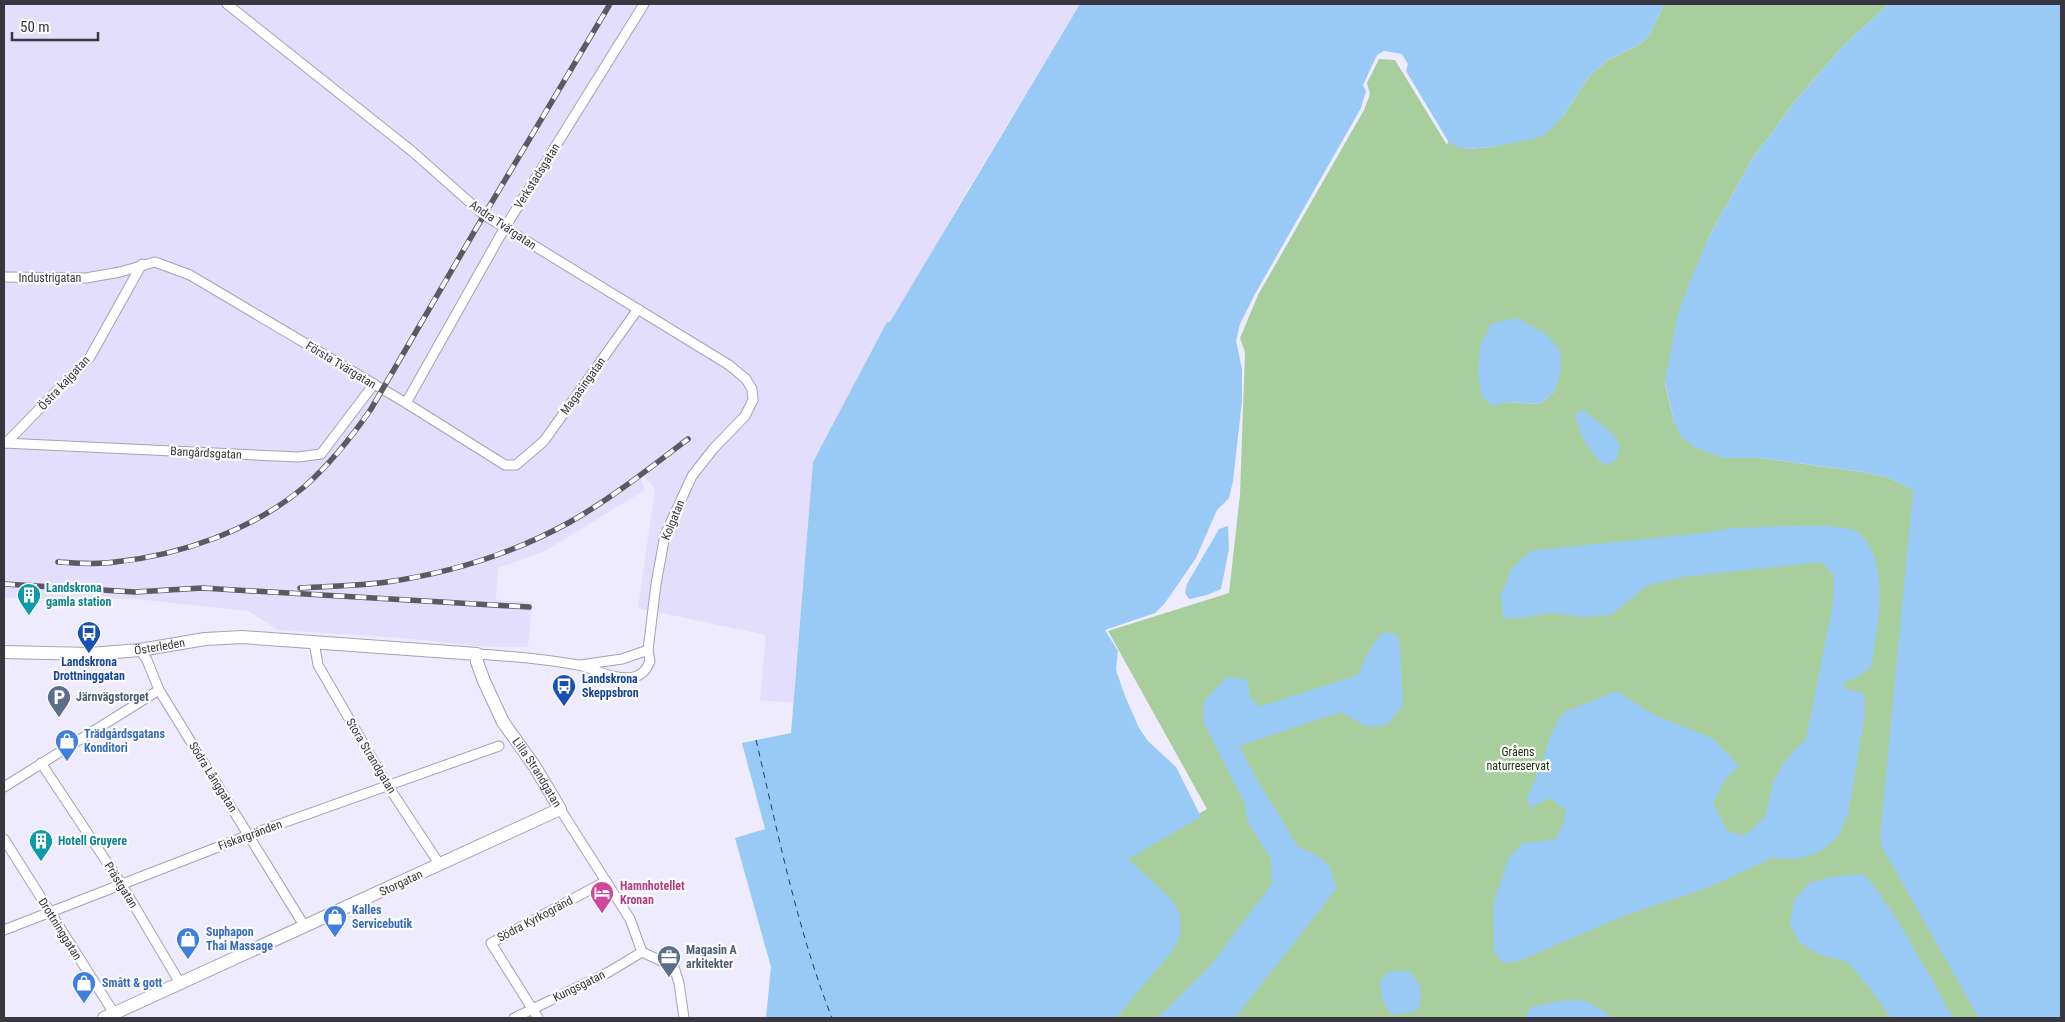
<svg xmlns="http://www.w3.org/2000/svg" width="2065" height="1022" viewBox="0 0 2065 1022" font-family="'Roboto Condensed',sans-serif">
  <style>
    .built { fill: #e3defc }
    .green { fill: #a8ce9d; fill-rule: evenodd }
    .water { fill: #99caf6 }
    .lines { fill: none; stroke-linecap: round; stroke-linejoin: round }
    .ferry { stroke: #134164; stroke-width: 1; stroke-dasharray: 6 5; stroke-linecap: butt }
    .street-casing { stroke: #a5a1b6; stroke-width: 11 }
    .secondary-casing { stroke: #a5a1b6; stroke-width: 14 }
    .street { stroke: #fff; stroke-width: 9 }
    .secondary { stroke: #fff; stroke-width: 12 }
    .rail-casing { stroke: #5b5963; stroke-width: 5.5 }
    .rail { stroke: #fbfbfb; stroke-width: 4; stroke-dasharray: 11; stroke-linecap: butt }
    .labels { text-anchor: middle; stroke-width: 4.5; stroke-linejoin: round; paint-order: stroke }
    .street-label { font-size: 12px; fill: #38363f; stroke: #fbfbfb }
    .culture-label { font-size: 12px; font-weight: bold; fill: #0d838f; stroke: #fbfbfb; text-anchor: start }
    .transit-label { font-size: 12px; font-weight: bold; fill: #164399; stroke: #fbfbfb }
    .service-label { font-size: 12px; font-weight: bold; fill: #4e5e75; stroke: #fbfbfb; text-anchor: start }
    .shop-label { font-size: 12px; font-weight: bold; fill: #366cbe; stroke: #fbfbfb; text-anchor: start }
    .park-label { font-size: 12px; fill: #143308; stroke: #fbfbfb }
    .hotel-label { font-size: 12px; font-weight: bold; fill: #b23c85; stroke: #fbfbfb; text-anchor: start }
  </style>
  <rect width="100%" height="100%" fill="#efebfe"/>
  <polygon class="built" points="4,4 1080,4 968,189 813,462 793,703 760,700 766,635 638,608 655,489 637,469 645,490 545,551 498,568 496,600 532,602 528,647 488,647 402,638 278,630 248,611 135,599 4,598"/>
  <path class="green" d="M1664,4h225l-46,42 -47,54 -45,61 -42,76 -37,115 -7,31 9,39 49,36h38l101,14 25,5 23,11 4,3 71,527h-910l46,-158 37,-24 49,-27 -99,-178 121,-38 11,-98 5,-143 -5,-14 18,-43 106,-185 6,-16 -3,-11 12,-24 16,1 52,85 1,-4 18,8 26,-2 18,-5 53,-26 27,-41 18,-15 34,-17 8,-9zM1555,391l-15,13 -34,-2z"/>
  <g class="water">
    <polygon points="1080,4 1664,4 1650,34 1642,43 1608,60 1590,75 1563,116 1545,135 1532,139 1492,147 1466,149 1456,146 1448,141 1406,71 1408,64 1402,54 1384,51 1377,55 1363,85 1366,91 1361,108 1255,294 1240,324 1236,341 1242,369 1242,401 1233,481 1229,498 1217,510 1196,558 1165,603 1155,613 1105,630 1118,651 1116,670 1125,696 1139,728 1148,741 1176,767 1201,817 1128,859 1173,901 1180,916 1180,937 1173,950 1116,1018 766,1018 771,967 735,838 765,829 742,743 791,733 813,462 887,322 890,322"/>
    <polygon points="1889,4 2061,4 2061,1018 1979,1018 1883,849 1880,838 1913,491 1910,488 1887,477 1862,472 1761,458 1723,458 1696,448 1682,438 1674,422 1665,382 1677,317 1690,281 1709,237 1751,161 1796,100 1843,46"/>
    <polygon points="1518,318 1547,335 1560,351 1561,369 1555,391 1540,404 1506,402 1492,406 1482,396 1478,375 1480,345 1492,323"/>
    <path d="M1582,409l31,25 7,12 -4,14 -11,6c-19,-19 -23,-26 -30,-51z"/>
    <polygon points="1228,526 1229,549 1221,589 1207,595 1189,599 1185,593 1187,584 1219,529"/>
    <path d="M1793,526c15,0 56,-2 67,8 31,29 17,97 11,133l-17,12 -12,4 5,6 18,5 -1,26 -16,94 -10,23 -20,16 -21,6 -25,-1 -62,29 -84,28 -107,46 -15,2 -10,-10 -1,-48 16,-48 14,-14 31,-3 9,-14 3,-16 -16,-12 -20,10 -3,-11 13,-28 11,-35 11,-21 55,-22 37,24 58,23 27,28 -13,12 -13,25 14,28 17,5 21,-19 8,-34 11,-21 22,-23 27,-136 1,-27 -12,-14 -139,15 -35,8 -37,30 -28,2 -32,-4 -38,6 -10,-2 -2,-23 11,-26 18,-17 173,-18 30,-5z"/>
    <polygon points="1383,632 1398,635 1401,661 1403,705 1387,725 1367,727 1341,712 1239,746 1255,776 1298,847 1320,857 1330,868 1337,888 1235,1018 1158,1018 1210,966 1272,884 1271,859 1247,821 1245,804 1203,721 1204,701 1227,677 1247,679 1250,697 1259,707 1358,675 1370,649"/>
    <path d="M1863,874c26,27 50,74 70,107 7,13 12,25 21,37h-63l-22,-31 -22,-25 -29,-8 -19,-12 -9,-18 4,-24 15,-17 22,-6z"/>
    <path d="M1409,971c13,13 15,22 8,40l-26,4 -9,-16 -2,-18 9,-9z"/>
    <polygon points="1584,1000 1605,1012 1611,1018 1525,1018 1531,1007 1562,1001"/>
  </g>
  <g class="lines">
    <path class="ferry" d="M756,740c22,93 41,189 76,278"/>
    <g class="street-casing">
      <g id="street">
        <path d="M227,4l186,148 71,63 245,150 17,14 6,10 1,11 -8,16 -31,32 -22,28 -27,59 -9,49 -8,66 2,11c-3,8 -7,14 -16,16 -20,4 -38,-8 -56,-12 -33,-6 -68,-9 -101,-11"/>
        <polyline points="4,277 86,278 120,272 155,262 190,275 406,403 505,465 516,465 544,441 638,309"/>
        <polyline points="406,403 504,229 644,4"/>
        <polyline points="4,443 298,457 321,454 374,384"/>
        <polyline points="6,443 90,357 142,264"/>
        <polyline points="314,642 318,665 388,786 440,865"/>
        <polyline points="140,650 147,660 159,690 305,927"/>
        <polyline points="580,665 622,659 648,650"/>
        <polyline points="41,763 122,885 180,983"/>
        <polyline points="4,787 159,690"/>
        <polyline points="560,809 630,919 642,952 674,967 679,983 684,1018"/>
        <polyline points="4,839 117,1018"/>
        <polyline points="4,930 249,835 499,746"/>
        <polyline points="514,1018 607,973 642,952"/>
        <polyline points="538,1018 491,943 606,881"/>
      </g>
    </g>
    <g class="secondary-casing">
      <g id="secondary">
        <path id="s1" d="M4,652l85,2 51,-4 65,-11 37,-2 235,17v8l7,19 19,41 32,45 25,42 -456,209"/>
      </g>
    </g>
    <use href="#street" class="street"/>
    <use href="#secondary" class="secondary"/>
    <g class="rail-casing">
      <g id="rail">
        <path d="M58,562c19,1 39,3 57,0 66,-7 138,-32 189,-75 26,-23 47,-49 67,-78l106,-182 133,-223"/>
        <polyline points="4,584 135,592 202,588 529,607"/>
        <path d="M300,588c29,-2 58,-2 87,-6 63,-9 127,-29 183,-60 42,-24 80,-54 118,-83"/>
      </g>
    </g>
    <use href="#rail" class="rail"/>
  </g>
  <defs>
    <g id="building-pin" transform="scale(1.25)"><path d="M0 17L-7.5 6A9.5 9.5 0 1 1 7.5 6Z" fill="#0f9aa8" stroke="#fbfbfb"/><path d="M-4-6H4V6H1V3H-1V6H-4ZM-2.5-4.3h1.7v1.8h-1.7ZM.8-4.3h1.7v1.8H.8ZM-2.5-1h1.7V.8h-1.7ZM.8-1h1.7V.8H.8Z" fill="#fff"/></g>
    <g id="bus-pin" transform="scale(1.25)"><path d="M0 17L-7.5 6A9.5 9.5 0 1 1 7.5 6Z" fill="#1a4fb4" stroke="#fbfbfb"/><path d="M-5-6H5V4H4V6H2V4H-2V6H-4V4H-5ZM-3.5-4V0h7V-4ZM-3.5 1.2v1.5H-2V1.2ZM2 1.2v1.5H3.5V1.2Z" fill="#fff"/></g>
    <g id="parking-pin" transform="scale(1.25)"><path d="M0 17L-7.5 6A9.5 9.5 0 1 1 7.5 6Z" fill="#5c6f8a" stroke="#fbfbfb"/><path d="M-3.5-5.5H1a3.5 3.5 0 0 1 0 7H-1V5.5H-3.5ZM-1-3.4V-.6H.8a1.4 1.4 0 0 0 0-2.8Z" fill="#fff"/></g>
    <g id="shop-pin" transform="scale(1.25)"><path d="M0 17L-7.5 6A9.5 9.5 0 1 1 7.5 6Z" fill="#3f7fe0" stroke="#fbfbfb"/><path d="M-5-2.5h2.3a2.7 3.5 0 0 1 5.4 0H5L5.5 6h-11ZM-1.5-2.5h3a1.5 2.3 0 0 0-3 0Z" fill="#fff"/></g>
    <g id="hotel-pin" transform="scale(1.25)"><path d="M0 17L-7.5 6A9.5 9.5 0 1 1 7.5 6Z" fill="#d1479c" stroke="#fbfbfb"/><path d="M-6-4.5h1.5V1H6V5H4.5V3h-9V5H-6ZM-4 0a1.8 1.8 0 1 1 3.6 0ZM.5 0V-2.5h3Q6-2.5 6 0Z" fill="#fff"/></g>
    <g id="office-pin" transform="scale(1.25)"><path d="M0 17L-7.5 6A9.5 9.5 0 1 1 7.5 6Z" fill="#5c6f8a" stroke="#fbfbfb"/><path d="M-6-3h4V-5.5h4V-3h4V5H-6ZM-1-4.5V-3h2v-1.5ZM-6 0V1H6V0Z" fill="#fff"/></g>
  </defs>
  <g fill-rule="evenodd">
    <use href="#building-pin" x="29" y="595"/>
    <use href="#bus-pin" x="89" y="633"/>
    <use href="#bus-pin" x="564" y="686"/>
    <use href="#parking-pin" x="59" y="697"/>
    <use href="#shop-pin" x="67" y="741"/>
    <use href="#building-pin" x="41" y="841"/>
    <use href="#hotel-pin" x="602" y="893"/>
    <use href="#shop-pin" x="335" y="917"/>
    <use href="#shop-pin" x="188" y="939"/>
    <use href="#office-pin" x="669" y="957"/>
    <use href="#shop-pin" x="84" y="983"/>
  </g>
  <g class="labels">
    <g class="street-label">
      <text transform="translate(537 176) rotate(-58)" y="4">Verkstadsgatan</text>
      <text transform="translate(503 225) rotate(34)" y="4">Andra Tvärgatan</text>
      <text x="50" y="282">Industrigatan</text>
      <text transform="translate(341 365) rotate(31)" y="4">Första Tvärgatan</text>
      <text transform="translate(64 383) rotate(-47)" y="4">Östra kajgatan</text>
      <text transform="translate(583 386) rotate(-54)" y="4">Magasingatan</text>
      <text transform="translate(206 453) rotate(3)" y="4">Bangårdsgatan</text>
      <text transform="translate(673 520) rotate(-68)" y="4">Kolgatan</text>
      <text dy="4" stroke="none"><textPath href="#s1" startOffset="156">Österleden</textPath></text>
      <text transform="translate(371 756) rotate(59)" y="4">Stora Strandgatan</text>
      <text dy="4" stroke="none"><textPath href="#s1" startOffset="609">Lilla Strandgatan</textPath></text>
      <text transform="translate(213 777) rotate(58)" y="4">Södra Långgatan</text>
      <text transform="translate(250 835) rotate(-20)" y="4">Fiskargränden</text>
      <text transform="translate(401 883) rotate(-25)" y="4">Storgatan</text>
      <text transform="translate(121 885) rotate(58)" y="4">Prästgatan</text>
      <text transform="translate(535 919) rotate(-28)" y="4">Södra Kyrkogränd</text>
      <text transform="translate(60 929) rotate(58)" y="4">Drottninggatan</text>
      <text transform="translate(579 986) rotate(-26)" y="4">Kungsgatan</text>
    </g>
    <g class="culture-label">
      <text x="46" y="592">Landskrona<tspan x="46" dy="14">gamla station</tspan></text>
      <text x="58" y="845">Hotell Gruyere</text>
    </g>
    <g class="transit-label">
      <text x="89" y="666">Landskrona<tspan x="89" dy="14">Drottninggatan</tspan></text>
      <text x="582" y="683" text-anchor="start">Landskrona<tspan x="582" dy="14">Skeppsbron</tspan></text>
    </g>
    <g class="service-label">
      <text x="76" y="701">Järnvägstorget</text>
      <text x="686" y="954">Magasin A<tspan x="686" dy="14">arkitekter</tspan></text>
    </g>
    <g class="shop-label">
      <text x="84" y="738">Trädgårdsgatans<tspan x="84" dy="14">Konditori</tspan></text>
      <text x="352" y="914">Kalles<tspan x="352" dy="14">Servicebutik</tspan></text>
      <text x="206" y="936">Suphapon<tspan x="206" dy="14">Thai Massage</tspan></text>
      <text x="102" y="987">Smått &amp; gott</text>
    </g>
    <g class="park-label">
      <text x="1518" y="756">Gråens<tspan x="1518" dy="14">naturreservat</tspan></text>
    </g>
    <g class="hotel-label">
      <text x="620" y="890">Hamnhotellet<tspan x="620" dy="14">Kronan</tspan></text>
    </g>
  </g>
  <rect width="2065" height="1022" fill="none" stroke="#38363f" stroke-width="10"/>
  <path d="M12 32v8h86v-8" fill="none" stroke="#38363f" stroke-width="2.5"/>
  <text x="20" y="32" font-size="15" fill="#38363f" stroke="#fbfbfb" stroke-width="4" paint-order="stroke">50 m</text>
</svg>
